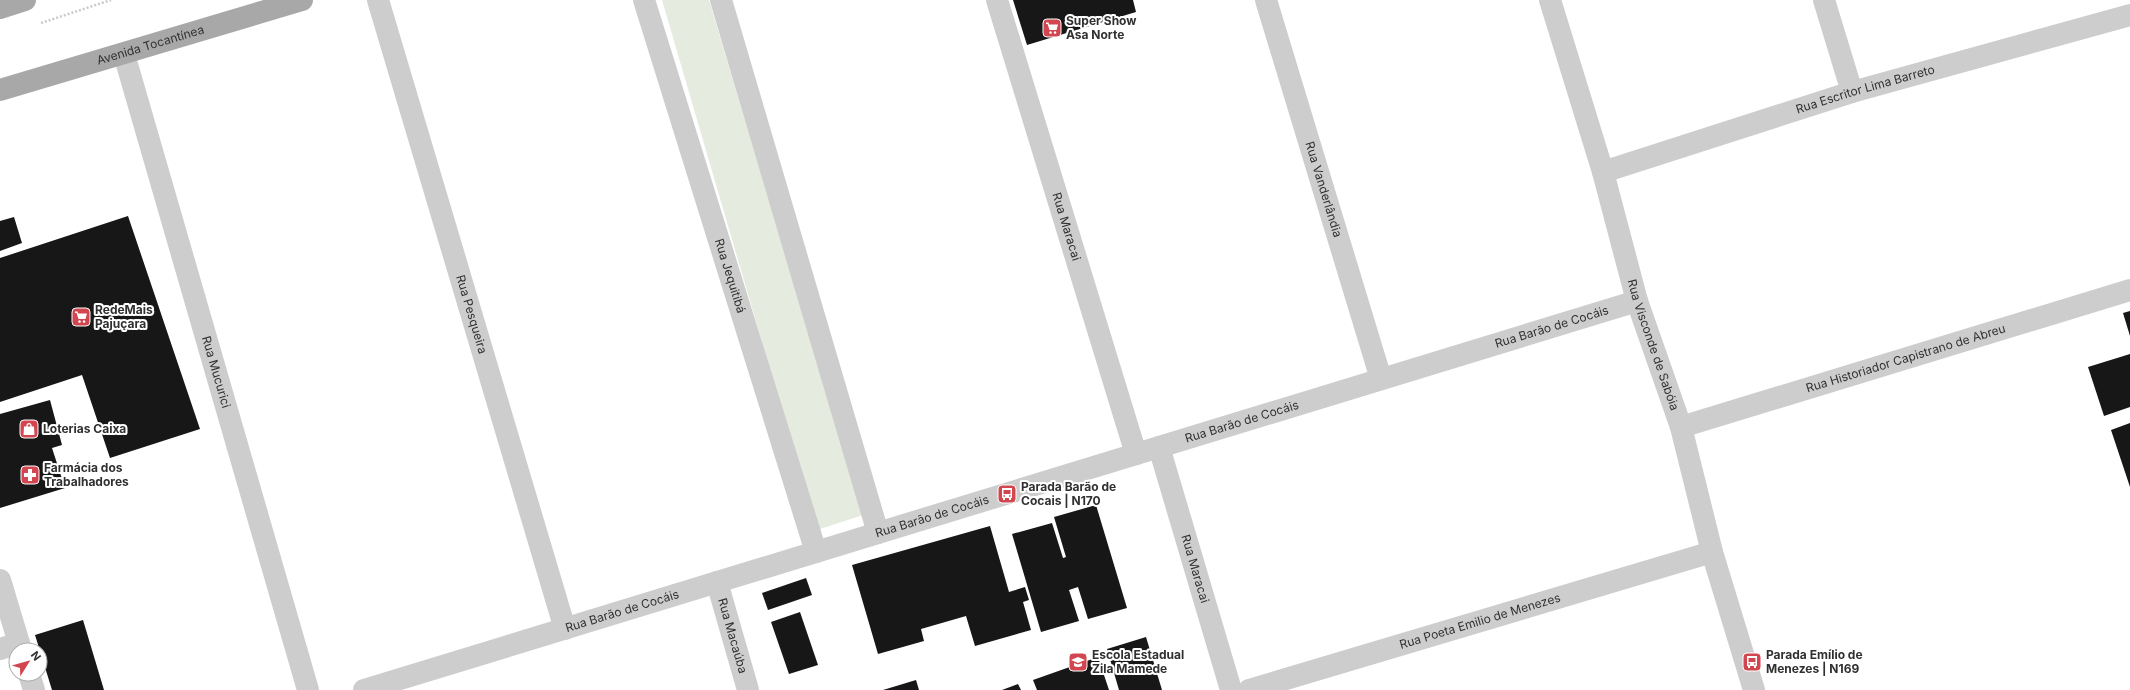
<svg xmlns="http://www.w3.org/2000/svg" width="2130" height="690" viewBox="0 0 2130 690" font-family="Inter,sans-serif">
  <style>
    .green { fill: #e5ebdf }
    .building { fill: #171717 }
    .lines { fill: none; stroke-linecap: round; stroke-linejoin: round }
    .path { stroke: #cacaca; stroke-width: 2.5; stroke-dasharray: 2 2; stroke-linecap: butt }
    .minor { stroke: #cdcdcd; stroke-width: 22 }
    .tertiary { stroke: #cdcdcd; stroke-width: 22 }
    .primary { stroke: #a8a8a8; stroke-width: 22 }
    .labels { text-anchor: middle; stroke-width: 4; stroke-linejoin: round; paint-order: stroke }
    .poi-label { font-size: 12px; font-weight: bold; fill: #303030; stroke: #fff; text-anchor: start }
    .street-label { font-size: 12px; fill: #303030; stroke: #fff }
  </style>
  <rect width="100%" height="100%" fill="#fff"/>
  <polygon class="green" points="662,0 709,0 863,515 817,530"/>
  <g class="building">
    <polygon points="1013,0 1133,0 1136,12 1027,45"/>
    <polygon points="128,216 200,429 110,458 82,375 0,402 0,258"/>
    <polygon points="14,217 22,243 0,251 0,221"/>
    <polygon points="2130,311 2130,336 2123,313"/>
    <polygon points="2130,354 2130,407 2104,416 2088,367"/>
    <polygon points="50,400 62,445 52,448 65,488 0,508 0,414"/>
    <polygon points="2130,423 2130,487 2111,430"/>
    <polygon points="1096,505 1127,608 1088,619 1078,587 1069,590 1079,621 1041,632 1012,534 1052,523 1063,558 1066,557 1054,517"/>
    <polygon points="990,526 1009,592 1025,587 1029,600 1023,602 1031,630 975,646 966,616 921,629 924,641 878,654 852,565"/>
    <polygon points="806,578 812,595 768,610 762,593"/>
    <polygon points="800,612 818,665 789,674 771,622"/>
    <polygon points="83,620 104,690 52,690 35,635"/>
    <polygon points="1146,637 1162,690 1119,690 1107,649"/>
    <polygon points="1098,657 1109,690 1037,690 1033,680"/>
    <polygon points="916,680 919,690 883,690"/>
    <polygon points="1018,684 1021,690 1002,690"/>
  </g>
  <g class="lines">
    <polyline class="path" points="41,23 111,0"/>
    <g class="minor">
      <path id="s1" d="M378,0l187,629"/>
      <path id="s2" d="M644,0l172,552"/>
      <polyline points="721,0 878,533"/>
      <path id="s3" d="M997,0l139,454"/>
      <path id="s4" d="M1266,0l115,379"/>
      <polyline points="1824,0 1852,92"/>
      <path id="s5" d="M124,54l184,636"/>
      <path id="s6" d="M1603,172l249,-80 278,-77"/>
      <path id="s7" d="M1681,427l449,-137"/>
      <path id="s8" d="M1159,447l72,243"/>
      <path id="s9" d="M717,582l31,108"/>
      <polyline points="0,649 19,643"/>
      <path id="s10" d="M1249,690l463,-138"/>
    </g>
    <g class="tertiary">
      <path id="s11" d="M1550,0l53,172 34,129 44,126 31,125 42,138"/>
      <polyline points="0,580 21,650"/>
      <polyline points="29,674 34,690"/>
      <path id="s12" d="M364,690l1273,-389"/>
    </g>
    <g class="primary">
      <polyline points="0,8 25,0"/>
      <path id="s13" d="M0,90l302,-90"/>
    </g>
  </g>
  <defs>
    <g id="supermarket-square" transform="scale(1)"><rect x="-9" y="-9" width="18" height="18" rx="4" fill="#d24650" stroke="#fff"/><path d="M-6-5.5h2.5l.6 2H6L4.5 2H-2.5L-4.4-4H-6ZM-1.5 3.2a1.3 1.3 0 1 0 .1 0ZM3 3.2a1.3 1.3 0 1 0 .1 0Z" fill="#fff"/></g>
    <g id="shop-square" transform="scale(1)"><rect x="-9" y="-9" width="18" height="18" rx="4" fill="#d24650" stroke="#fff"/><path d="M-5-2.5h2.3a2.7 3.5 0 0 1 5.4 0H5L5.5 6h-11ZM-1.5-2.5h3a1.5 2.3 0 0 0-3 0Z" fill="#fff"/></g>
    <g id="pharmacy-square" transform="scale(1)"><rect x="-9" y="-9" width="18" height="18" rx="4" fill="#d24650" stroke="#fff"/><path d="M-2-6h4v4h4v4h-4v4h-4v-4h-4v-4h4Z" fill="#fff"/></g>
    <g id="bus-square" transform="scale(1)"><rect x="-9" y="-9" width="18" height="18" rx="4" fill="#d24650" stroke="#fff"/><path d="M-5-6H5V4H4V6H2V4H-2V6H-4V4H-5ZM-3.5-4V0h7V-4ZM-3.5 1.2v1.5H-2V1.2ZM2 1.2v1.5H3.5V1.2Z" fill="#fff"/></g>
    <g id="school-square" transform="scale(1)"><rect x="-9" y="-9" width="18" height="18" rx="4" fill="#d24650" stroke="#fff"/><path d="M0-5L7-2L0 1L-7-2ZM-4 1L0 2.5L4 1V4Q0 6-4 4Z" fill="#fff"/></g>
  </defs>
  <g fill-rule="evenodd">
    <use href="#supermarket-square" x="1052" y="28"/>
    <use href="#supermarket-square" x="81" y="317"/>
    <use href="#shop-square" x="29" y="429"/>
    <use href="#pharmacy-square" x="30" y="475"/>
    <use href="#bus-square" x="1007" y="494"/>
    <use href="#school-square" x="1078" y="662"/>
    <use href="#bus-square" x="1752" y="662"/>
  </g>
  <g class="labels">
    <g class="poi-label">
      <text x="1066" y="25">Super Show<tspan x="1066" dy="14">Asa Norte</tspan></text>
      <text x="95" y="314">RedeMais<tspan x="95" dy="14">Pajuçara</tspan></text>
      <text x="43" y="433">Loterias Caixa</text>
      <text x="44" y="472">Farmácia dos<tspan x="44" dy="14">Trabalhadores</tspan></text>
      <text x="1021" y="491">Parada Barão de<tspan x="1021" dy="14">Cocais | N170</tspan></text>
      <text x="1092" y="659">Escola Estadual<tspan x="1092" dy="14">Zila Mamede</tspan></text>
      <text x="1766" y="659">Parada Emílio de<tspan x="1766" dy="14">Menezes | N169</tspan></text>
    </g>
    <g class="street-label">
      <text dy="4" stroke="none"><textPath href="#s13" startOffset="157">Avenida Tocantínea</textPath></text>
      <text dy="4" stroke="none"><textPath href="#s6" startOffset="275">Rua Escritor Lima Barreto</textPath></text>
      <text dy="4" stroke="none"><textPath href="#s4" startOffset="198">Rua Vanderlândia</textPath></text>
      <text dy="4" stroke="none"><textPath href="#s3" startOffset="237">Rua Maracai</textPath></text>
      <text dy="4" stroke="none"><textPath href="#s2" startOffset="289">Rua Jequitibá</textPath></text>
      <text dy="4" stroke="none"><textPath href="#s1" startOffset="328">Rua Pesqueira</textPath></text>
      <text dy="4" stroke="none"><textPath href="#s12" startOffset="1242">Rua Barão de Cocáis</textPath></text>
      <text dy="4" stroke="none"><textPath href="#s11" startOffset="360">Rua Visconde de Sabóia</textPath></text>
      <text dy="4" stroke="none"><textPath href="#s7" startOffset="235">Rua Historiador Capistrano de Abreu</textPath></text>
      <text dy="4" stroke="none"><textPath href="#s5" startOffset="331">Rua Mucurici</textPath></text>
      <text dy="4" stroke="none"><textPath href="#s12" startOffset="918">Rua Barão de Cocáis</textPath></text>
      <text dy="4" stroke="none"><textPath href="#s12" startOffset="594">Rua Barão de Cocáis</textPath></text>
      <text dy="4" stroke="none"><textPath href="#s8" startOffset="127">Rua Maracai</textPath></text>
      <text dy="4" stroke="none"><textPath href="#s12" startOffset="270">Rua Barão de Cocáis</textPath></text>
      <text dy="4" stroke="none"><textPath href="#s10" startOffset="241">Rua Poeta Emilio de Menezes</textPath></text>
      <text dy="4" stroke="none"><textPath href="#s9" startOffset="56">Rua Macaúba</textPath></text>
    </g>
  </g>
  <g transform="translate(28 662) rotate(53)"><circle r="19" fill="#ffffff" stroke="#acacac"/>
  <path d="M0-3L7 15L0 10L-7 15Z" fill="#d24650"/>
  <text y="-6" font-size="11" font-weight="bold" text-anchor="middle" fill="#303030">N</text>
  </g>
</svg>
